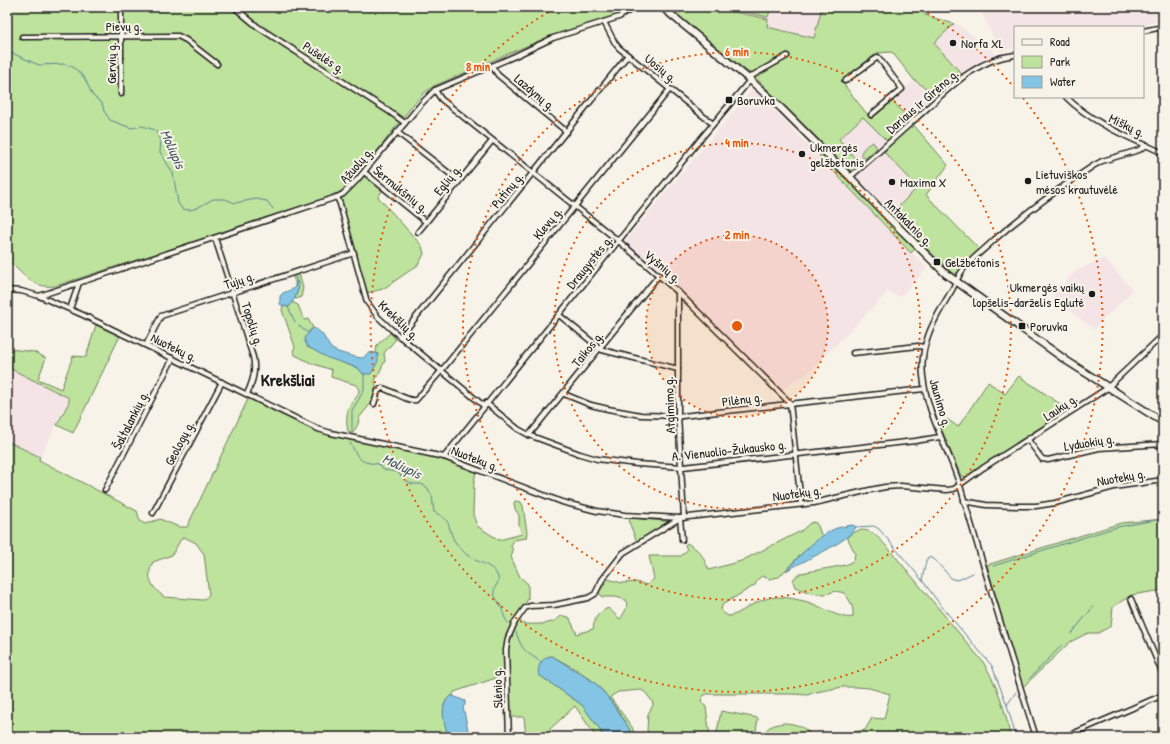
<svg xmlns="http://www.w3.org/2000/svg" width="1170" height="744" viewBox="0 0 1170 744" font-family="'Patrick Hand',sans-serif">
  <style>
    .built { fill: #f5e4e6 }
    .green { fill: #bee39d; stroke: #6d805c; fill-rule: evenodd }
    .water { fill: #84c5e5; stroke: #5a8195 }
    .lines { fill: none; stroke-linecap: round; stroke-linejoin: round }
    .stream { stroke: #5a8195; stroke-width: 1 }
    .street-casing { stroke: #1c1c1c; stroke-width: 7 }
    .primary-casing { stroke: #1c1c1c; stroke-width: 9 }
    .street { stroke: #f7f3e8; stroke-width: 4 }
    .primary { stroke: #f7f3e8; stroke-width: 6 }
    .ring { fill: none; stroke: #e8590c; stroke-width: 2; stroke-dasharray: 2 4 }
    .poi-dot { fill: #1c1c1c; stroke: #f7f3e8; stroke-width: 1.5 }
    .labels { text-anchor: middle; stroke-width: 4; stroke-linejoin: round; paint-order: stroke }
    .street-label { font-size: 13px; fill: #1c1c1c; stroke: #f7f3e8 }
    .poi-label { font-size: 13px; fill: #1c1c1c; stroke: #f7f3e8; text-anchor: start }
    .water-label { font-size: 14px; font-style: italic; fill: #405762; stroke: #f7f3e8 }
    .district-label { font-size: 17px; font-weight: bold; fill: #1c1c1c; stroke: #f7f3e8 }
    .centre { fill: #e8590c; stroke: #f7f3e8; stroke-width: 2 }
    .ring-label { font-size: 12px; text-anchor: middle; font-weight: bold; fill: #e8590c; stroke: #f7f3e8; stroke-width: 4; stroke-linejoin: round; paint-order: stroke }
  </style>
  <rect width="100%" height="100%" fill="#f7f3e8"/>
  <filter id="ink" filterUnits="userSpaceOnUse"><feTurbulence type="fractalNoise" baseFrequency=".025" numOctaves="2"/><feDisplacementMap in="SourceGraphic" scale="8" xChannelSelector="R" yChannelSelector="G"/><feConvolveMatrix kernelMatrix="1 2 1 2 8 2 1 2 1" color-interpolation-filters="sRGB"/></filter>
  <g filter="url(#ink)">
    <g class="built">
      <polygon points="711,7 822,7 814,38 766,27 767,19"/>
      <polygon points="979,7 1163,7 1163,21 1129,27 1015,27 1015,48 1000,51"/>
      <polygon points="954,24 959,25 997,55 962,74 934,43"/>
      <polygon points="913,81 935,98 912,120 894,99"/>
      <polygon points="753,88 927,268 900,297 888,292 807,374 793,381 780,392 706,316 663,276 626,244 626,240"/>
      <polygon points="863,117 892,145 884,152 918,187 891,214 850,171 859,163 839,140"/>
      <polygon points="1104,258 1133,290 1094,329 1051,297 1076,271"/>
      <polygon points="7,367 69,398 69,400 40,457 7,441"/>
    </g>
    <g class="green">
      <path d="M7,7h625c-25,16 -55,20 -83,30 -39,15 -77,33 -115,49l-10,7 -12,13 -51,66 22,18 -5,7 44,49 2,8 -6,11 -35,24 -17,4 -11,-45 -14,-47 -6,-8 -11,7 -269,86c-23,3 -33,-13 -48,-27z"/>
      <polygon points="670,7 711,7 768,19 767,27 814,38 822,7 926,7 925,15 954,24 934,43 962,74 936,95 914,80 892,52 877,53 841,81 871,119 893,101 948,165 926,195 979,249 958,273 953,274 891,214 918,187 884,152 891,145 863,117 839,139 859,163 850,171 758,80 674,13 674,11"/>
      <polygon points="721,7 771,7 768,17"/>
      <path d="M873,142l4,6 -11,10h-2l-3,-4c0,-4 8,-11 12,-12z"/>
      <polygon points="822,154 915,249 911,253 819,156"/>
      <polygon points="299,273 303,288 301,297 296,299 295,298 299,287 296,285 295,288 295,282 292,275"/>
      <path d="M292,302l6,3 6,15 4,-1 5,9 -4,3 -2,16 39,17 12,4 4,4 16,-18 -2,-1 1,-8 13,-12 6,6 -12,14 1,8 -10,20 1,4 -4,17 -13,16 -1,6 -5,9 -5,-2c-2,-8 -2,-20 3,-27 3,-5 7,-7 8,-14l-3,-5 -25,-8 1,-7 -21,-7 -16,-8 -2,-4 2,-4 -13,-37 1,-4 6,1z"/>
      <polygon points="7,324 11,324 10,349 34,352 46,358 38,379 61,389 73,356 86,357 96,325 120,336 73,433 57,425 69,402 69,398 7,367"/>
      <polygon points="1019,376 1069,410 968,476 965,477 961,476 941,428 947,419 958,427 988,382 1005,394"/>
      <path d="M249,397l76,36 106,22 45,17 -2,10 -1,32 4,12 22,14 23,-6 -3,-9v-10l-4,-6 -1,-6 1,-2 6,1 2,4 4,27 -1,5 -12,2 -3,6 2,5 -2,6 9,20 8,7v15l-11,18 6,7c11,0 30,2 38,-8l8,1 8,17 16,-5c2,-12 4,-15 15,-21l12,11c5,-7 8,-11 6,-19l-10,-3h-14l-3,-5 9,-13 14,4 14,-1 11,3 7,-6 -5,-23h32l6,-6 -2,-5 2,-2c16,10 14,11 22,27l32,-9 60,-30 9,-8 5,-1 3,4 4,11 -23,19 -20,21 -10,2 -7,-3 -4,3 -3,6 -33,20 -1,6 7,5c9,-1 15,-6 22,-10 21,-12 31,-10 54,-5 15,3 35,19 49,16 1,-10 -3,-17 -9,-24 -13,-4 -11,1 -21,1 -9,1 -20,-4 -28,-7l-2,-6 2,-4 6,-4 45,-8 8,-5 1,-7 -8,-16c19,-16 30,-1 43,13l93,112c14,23 23,48 27,75h-160l2,-5 13,-2 7,-12 12,1 6,-25 -21,-6 -13,-1h-13l-27,5 -9,3 -14,-1h-86l-4,2 -2,5 5,6 4,30h-58v-2l-5,-4 1,-17 5,-9 -1,-4 -7,-9 -4,-2 -23,2 -8,5 22,30 2,6 -2,1c-10,-18 -22,-37 -37,-51 -12,-11 -29,-19 -43,-27l-5,1 -8,18 43,30 17,23 4,9h-7l-21,-31 -25,23 2,8h-26l-2,-20h-14l-2,-43 -54,18 -1,4c-16,4 -8,29 -5,41h-441v-296l33,16 -1,3 98,51 3,10 5,3 15,-5 19,8h8zM184,537l12,6 8,11 5,41 -6,5 -39,-3c-12,-10 -19,-19 -11,-35l19,-7 9,-16z"/>
      <polygon points="631,518 664,521 668,522 669,524 637,542 629,522 630,519"/>
      <polygon points="1163,519 1163,590 1131,595 1113,607 1111,626 1098,633 1088,633 1070,642 1022,688 987,565 1121,523"/>
      <polygon points="721,711 758,718 755,737 716,737"/>
      <path d="M783,723c13,0 22,4 30,14h-50c2,-10 10,-12 20,-14z"/>
    </g>
    <g class="water">
      <polygon points="297,281 299,287 295,298 289,307 283,306 280,304 280,296 283,293 295,288"/>
      <path d="M313,328c11,3 12,14 19,21 3,3 26,9 31,9 4,-5 8,-7 15,-4v7l-7,13h-8l-5,-6 -30,-10 -20,-11 -3,-5v-5z"/>
      <path d="M853,525l3,2c-8,16 -54,34 -70,44 12,-14 29,-32 46,-41 6,-3 14,-4 21,-5z"/>
      <path d="M552,656l42,26 13,14 19,27 7,14h-30l-4,-9 -17,-23 -43,-30c-3,-8 4,-19 13,-19z"/>
      <path d="M450,696h3l12,5v4l-2,2 5,23 5,7h-25c-3,-13 -10,-30 2,-41z"/>
    </g>
    <g class="lines">
      <g class="stream">
        <polyline points="7,51 39,65 63,64 73,67 84,77 93,96 102,103 104,111 110,120 131,128 142,126 155,130 161,140 160,152 173,173 178,203 182,209 190,210 197,208 213,199 225,199 235,203 256,199 267,201 273,209"/>
        <polyline points="295,276 297,281"/>
        <polyline points="288,307 295,322"/>
        <polyline points="299,326 308,333"/>
        <polyline points="352,430 352,410 359,399 364,389 364,373"/>
        <path d="M350,443c10,17 8,19 28,21l6,6 13,2 8,8 7,4h9l6,3 5,9 2,16c17,8 13,11 19,26 2,5 9,12 13,16 9,9 27,9 32,23 2,6 -5,10 -4,17 1,4 6,9 7,13 3,7 2,9 7,16"/>
        <polyline points="856,527 874,526 879,529 922,580 942,607 992,666 1007,705 1016,737"/>
        <polyline points="993,566 1117,527 1156,520 1163,521"/>
        <polyline points="922,580 926,561 928,557 934,559 952,579 958,580 973,573"/>
        <path d="M516,632c6,19 9,19 25,30"/>
        <polyline points="1071,634 1094,606"/>
        <polyline points="1029,679 1062,645"/>
        <polyline points="1007,705 1016,692"/>
      </g>
      <g class="street-casing">
        <g id="street">
          <polyline points="234,7 258,27 387,110 405,123"/>
          <polyline points="604,22 615,43 619,48 713,124"/>
          <polyline points="1143,31 1163,27"/>
          <polyline points="22,37 178,36 186,40 217,64"/>
          <polyline points="492,66 498,75 567,132"/>
          <polyline points="748,78 787,56"/>
          <polyline points="845,81 878,57 902,89 871,115"/>
          <polyline points="435,90 441,99 621,243 678,292 790,403 801,504"/>
          <polyline points="121,94 121,7"/>
          <path d="M1066,97c27,27 63,40 97,56"/>
          <polyline points="397,132 459,181"/>
          <polyline points="364,172 426,222"/>
          <path d="M850,177c21,-18 41,-36 62,-55 30,-26 61,-63 103,-67"/>
          <polyline points="337,197 340,204 367,302 378,317 391,329 484,406"/>
          <polyline points="418,232 492,141"/>
          <path d="M215,238l38,119c3,14 0,24 -6,37"/>
          <polyline points="7,290 21,291 39,296 83,315 318,429 331,433 444,457 562,502 597,511 625,515 680,518 814,503 870,490 885,487 901,486 947,490 954,489 983,468 1106,389 1163,335"/>
          <polyline points="678,292 678,415 684,518"/>
          <polyline points="39,296 337,197 343,194 357,180 421,104 435,90 515,56 553,38 619,17 635,7"/>
          <polyline points="70,309 79,283"/>
          <polyline points="559,315 602,350 678,369"/>
          <polyline points="400,337 628,55"/>
          <polyline points="146,345 161,316 354,253"/>
          <polyline points="853,353 918,346 924,347"/>
          <polyline points="564,394 591,405 608,409 641,415 682,416 924,389"/>
          <polyline points="486,403 518,429 529,435 580,454 597,459 637,464 683,467 915,441 940,437"/>
          <path d="M374,404l4,-13 4,-3c9,2 26,14 34,12l26,-30 228,-281"/>
          <polyline points="529,435 659,275"/>
          <polyline points="1028,440 1042,459 1048,460 1099,448 1163,444"/>
          <polyline points="444,457 699,141 750,80"/>
          <polyline points="105,490 173,358"/>
          <polyline points="964,501 986,505 1017,506 1036,506 1055,503 1114,487 1163,480"/>
          <polyline points="153,513 222,382"/>
          <polyline points="1131,599 1163,675"/>
          <polyline points="509,737 506,650 508,638 515,622 525,608 530,606 554,605 588,598 595,594 602,580 623,553 680,518 682,540"/>
          <path d="M1036,737c-26,-82 -51,-165 -75,-248 -11,-38 -34,-73 -38,-113 -4,-33 13,-59 29,-86 4,-8 7,-16 13,-23 9,-10 20,-18 29,-27 31,-27 64,-51 99,-74l9,-5 37,-11 8,-5"/>
          <polyline points="1065,737 1163,695"/>
        </g>
      </g>
      <g class="primary-casing">
        <polyline id="primary" points="662,7 750,80 782,109 850,177 885,214 946,274 1067,361 1163,422"/>
      </g>
      <use href="#street" class="street"/>
      <use href="#primary" class="primary"/>
    </g>
  </g>
  <circle cx="737" cy="326" r="91" fill="#e8590c" fill-opacity=".12"/>
  <g class="ring">
    <circle cx="737" cy="326" r="91"/>
    <circle cx="737" cy="326" r="183"/>
    <circle cx="737" cy="326" r="274"/>
    <path d="M917 7A366 366 0 0 1 1013 86M1023 98A366 366 0 1 1 557 7"/>
  </g>
  <g class="poi-dot">
    <circle cx="953" cy="43" r="4"/>
    <rect x="725" y="96" width="8" height="8" rx="2"/>
    <circle cx="802" cy="154" r="4"/>
    <circle cx="1028" cy="181" r="4"/>
    <circle cx="892" cy="182" r="4"/>
    <rect x="933" y="258" width="8" height="8" rx="2"/>
    <circle cx="1092" cy="294" r="4"/>
    <rect x="1018" y="322" width="8" height="8" rx="2"/>
  </g>
  <g class="labels">
    <g class="street-label">
      <text x="124" y="31">Pievų g.</text>
      <text transform="translate(324 57) rotate(33)" y="5">Pušelės g.</text>
      <text transform="translate(111 63) rotate(-90)" y="5">Gervių g.</text>
      <text transform="translate(661 68) rotate(39)" y="5">Uosių g.</text>
      <text transform="translate(535 92) rotate(40)" y="5">Lazdynų g.</text>
      <text transform="translate(922 101) rotate(-41)" y="5">Dariaus ir Girėno g.</text>
      <text transform="translate(1127 125) rotate(25)" y="5">Miškų g.</text>
      <text transform="translate(356 165) rotate(-49)" y="5">Ąžuolų g.</text>
      <text transform="translate(447 180) rotate(-51)" y="5">Eglių g.</text>
      <text transform="translate(401 189) rotate(39)" y="5">Šermukšnių g.</text>
      <text transform="translate(507 190) rotate(-51)" y="5">Putinų g.</text>
      <text transform="translate(909 222) rotate(45)" y="5">Antakalnio g.</text>
      <text transform="translate(547 223) rotate(-51)" y="5">Klevų g.</text>
      <text transform="translate(589 262) rotate(-51)" y="5">Draugystės g.</text>
      <text transform="translate(663 266) rotate(40)" y="5">Vyšnių g.</text>
      <text transform="translate(239 280) rotate(-18)" y="5">Tujų g.</text>
      <text transform="translate(399 320) rotate(44)" y="5">Krekšlių g.</text>
      <text transform="translate(253 324) rotate(72)" y="5">Topolių g.</text>
      <text transform="translate(174 347) rotate(26)" y="5">Nuotekų g.</text>
      <text transform="translate(587 349) rotate(-51)" y="5">Taikos g.</text>
      <text transform="translate(742 399) rotate(-7)" y="5">Pilėnų g.</text>
      <text transform="translate(941 403) rotate(74)" y="5">Jaunimo g.</text>
      <text transform="translate(669 405) rotate(-92)" y="5">Atgimimo g.</text>
      <text transform="translate(1060 407) rotate(-34)" y="5">Laukų g.</text>
      <text transform="translate(130 420) rotate(-63)" y="5">Šaltalankių g.</text>
      <text transform="translate(1089 442) rotate(-9)" y="5">Lyduokių g.</text>
      <text transform="translate(179 443) rotate(-62)" y="5">Geologų g.</text>
      <text transform="translate(729 450) rotate(-6)" y="5">A. Vienuolio-Žukausko g.</text>
      <text transform="translate(475 458) rotate(21)" y="5">Nuotekų g.</text>
      <text transform="translate(1121 477) rotate(-10)" y="5">Nuotekų g.</text>
      <text transform="translate(797 493) rotate(-8)" y="5">Nuotekų g.</text>
      <text transform="translate(497 688) rotate(-92)" y="5">Slėnio g.</text>
    </g>
    <g class="poi-label">
      <text x="961" y="48">Norfa XL</text>
      <text x="737" y="105">Boruvka</text>
      <text x="810" y="152">Ukmergės<tspan x="810" dy="15">gelžbetonis</tspan></text>
      <text x="1036" y="179">Lietuviškos<tspan x="1036" dy="15">mėsos krautuvėlė</tspan></text>
      <text x="900" y="187">Maxima X</text>
      <text x="945" y="267">Gelžbetonis</text>
      <text x="1084" y="292" text-anchor="end">Ukmergės vaikų<tspan x="1084" dy="15">lopšelis-darželis Eglutė</tspan></text>
      <text x="1030" y="331">Poruvka</text>
    </g>
    <g class="water-label">
      <text transform="translate(173 149) rotate(66)" y="5">Moliupis</text>
      <text transform="translate(402 466) rotate(25)" y="5">Moliupis</text>
    </g>
    <g class="district-label">
      <text x="288" y="386">Krekšliai</text>
    </g>
  </g>
  <circle cx="737" cy="326" r="6" class="centre"/>
  <g class="ring-label">
    <text x="737" y="56">6 min</text>
    <text x="478" y="71">8 min</text>
    <text x="737" y="147">4 min</text>
    <text x="737" y="239">2 min</text>
  </g>
  <rect width="1170" height="744" fill="none" stroke="#f7f3e8" stroke-width="24"/>
  <rect x="12" y="12" width="1146" height="720" fill="none" stroke="#1c1c1c" stroke-width="1.5" filter="url(#ink)"/>
  <rect x="1014" y="26" width="130" height="72" fill="#f7f3e8" stroke="#9f9d96"/>
  <rect x="1022" y="39" width="20" height="6" fill="#f7f3e8" stroke="#9f9d96"/>
  <text x="1050" y="46" font-size="12" fill="#1c1c1c">Road</text>
  <rect x="1022" y="56" width="20" height="12" fill="#bee39d" stroke="#9f9d96"/>
  <text x="1050" y="66" font-size="12" fill="#1c1c1c">Park</text>
  <rect x="1022" y="76" width="20" height="12" fill="#84c5e5" stroke="#9f9d96"/>
  <text x="1050" y="86" font-size="12" fill="#1c1c1c">Water</text>
</svg>
